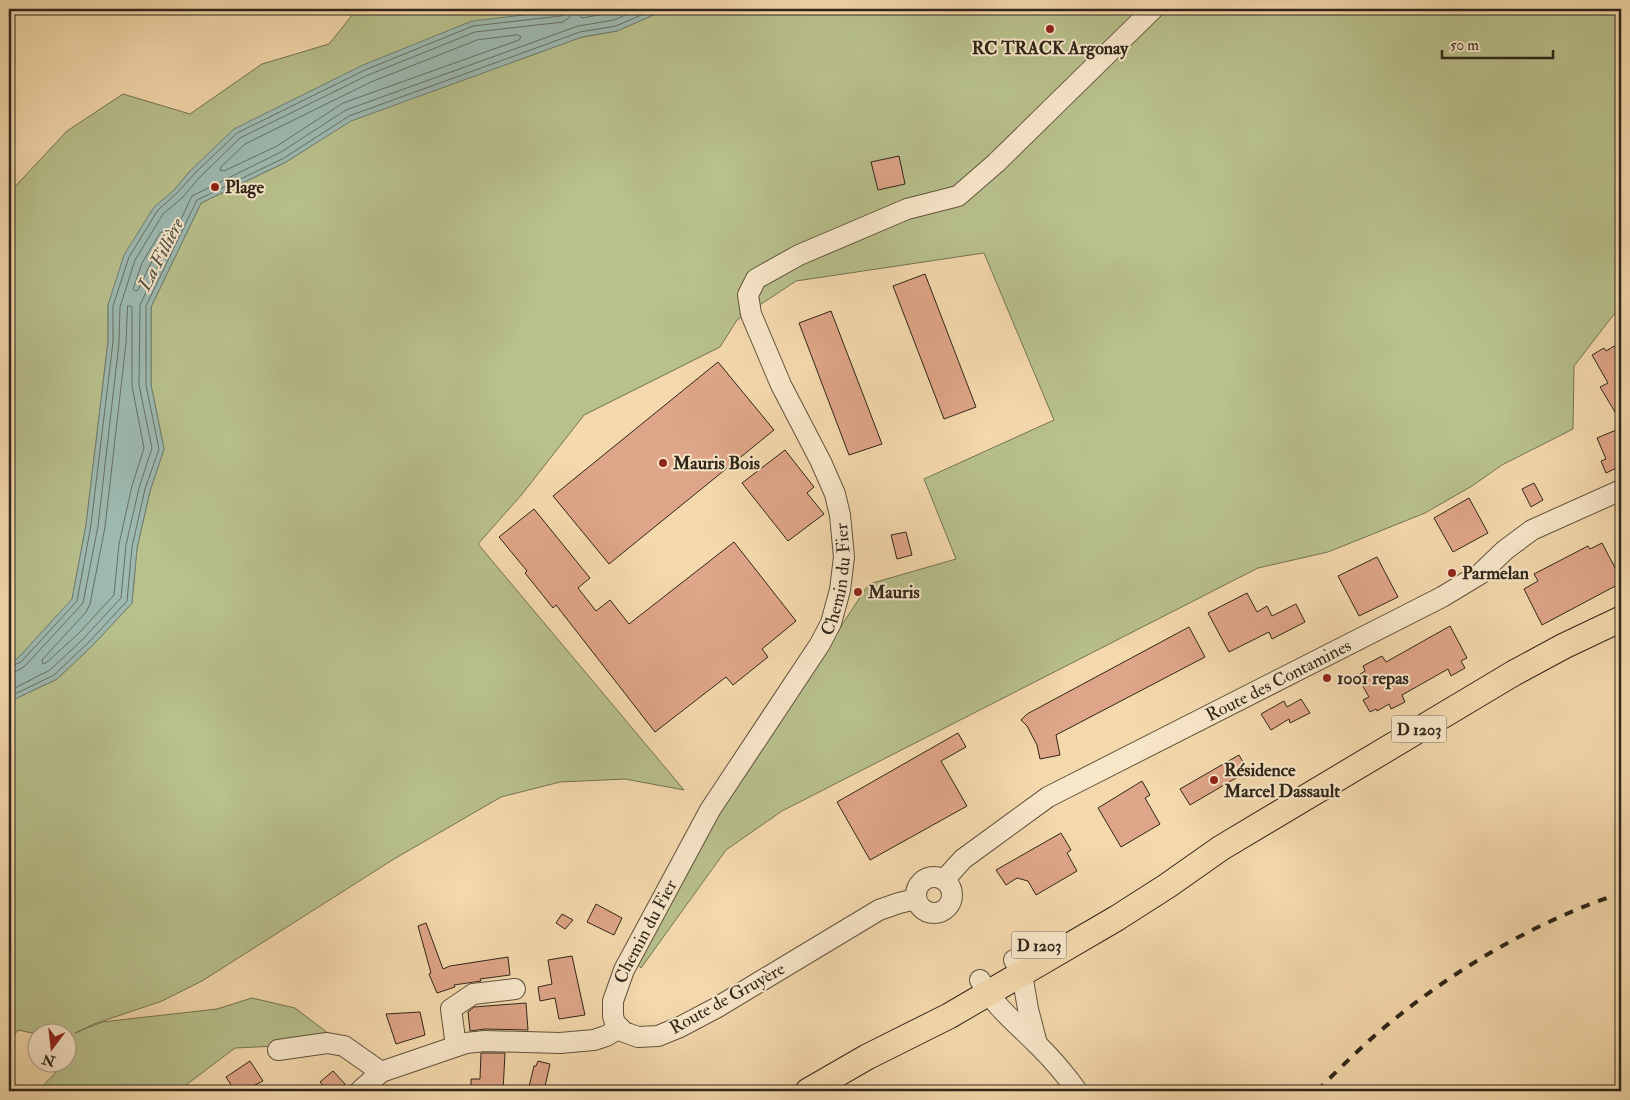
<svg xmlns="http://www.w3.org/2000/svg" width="1630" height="1100" viewBox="0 0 1630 1100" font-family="'IM FELL Double Pica',serif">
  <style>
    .green { fill: #b8c08c; stroke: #747352 }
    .water { fill: #9db9b0; stroke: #717e74 }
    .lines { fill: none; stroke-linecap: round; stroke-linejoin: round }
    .shore { stroke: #667064; stroke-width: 1 }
    .building { fill: #dfa588; stroke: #2f2619 }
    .minor-casing { stroke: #60533e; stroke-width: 22 }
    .major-casing { stroke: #2f2619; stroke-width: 27 }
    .minor { stroke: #f8e6c9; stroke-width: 20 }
    .major { stroke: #f4d9ac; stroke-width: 25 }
    .rail { stroke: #2f2619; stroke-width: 4; stroke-dasharray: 9 9; stroke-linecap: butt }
    .poi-dot { fill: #8f2418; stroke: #f8e6c9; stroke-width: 2 }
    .labels { text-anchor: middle; stroke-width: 4; stroke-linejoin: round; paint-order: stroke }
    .shield { fill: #f8e6c9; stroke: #6b604e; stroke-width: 1 }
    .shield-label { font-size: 16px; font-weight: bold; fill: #2f2619 }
    .poi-label { font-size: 18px; font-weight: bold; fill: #2f2619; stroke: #f8e6c9; text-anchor: start }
    .street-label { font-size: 18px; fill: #2f2619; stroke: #f8e6c9 }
    .water-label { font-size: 19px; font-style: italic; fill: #505246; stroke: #f8e6c9 }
  </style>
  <rect width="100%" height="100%" fill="#f4d9ac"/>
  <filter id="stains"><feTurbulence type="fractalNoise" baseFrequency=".004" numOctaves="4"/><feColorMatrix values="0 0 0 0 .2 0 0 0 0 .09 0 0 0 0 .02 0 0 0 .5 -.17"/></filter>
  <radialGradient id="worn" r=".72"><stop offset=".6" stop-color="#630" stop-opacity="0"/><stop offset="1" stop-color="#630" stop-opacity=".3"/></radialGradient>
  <g class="green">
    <polygon points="357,9 576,9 191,170 174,190 108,305 108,342 86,525 72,600 18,658 9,663 9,193 67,131 123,94 190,114 262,64 329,44"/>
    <polygon points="667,9 1621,9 1621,309 1618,309 1574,366 1573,429 1502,465 1472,486 1425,513 1328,552 1258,568 782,811 726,850 641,968 630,957 714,817 869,584 956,559 924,479 1054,420 984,253 796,281 737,320 720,347 584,415 523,493 478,544 684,790 625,779 560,782 501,797 394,859 202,981 162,1001 94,1024 75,1033 102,1022 217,1009 252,998 295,1008 341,1043 235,1048 178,1091 38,1091 61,1067 61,1063 68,1062 68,1032 38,1032 37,1034 18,1030 9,1042 9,705 17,698 57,679 92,646 132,603 137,548 150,491 164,449 151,385 151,307 201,203 286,162 351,120 582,37 617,31"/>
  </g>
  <polygon class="water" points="576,9 667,9 617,31 582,37 351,121 286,162 201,203 151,307 151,385 164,449 150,491 137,548 132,603 92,646 57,679 17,698 9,705 9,663 18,658 72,599 86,525 108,342 108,305 124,255 154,207 174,190 191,170 234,129 363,65 472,21"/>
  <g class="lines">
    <g class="shore">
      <polyline points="580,9 580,16 582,18 611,13 621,9"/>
      <polygon points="518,35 521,37 519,40 343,103 277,146 224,171 220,170 221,167 245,144 371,82 477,40"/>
      <polygon points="163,232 164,236 138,290 135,291 133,289 142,263 160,233"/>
      <polygon points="128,306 131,306 132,308 132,386 144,448 132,486 119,544 114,595 79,633 46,663 43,664 42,660 86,612 90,604 105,527 126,343"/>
      <polyline points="9,667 21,662 77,601 91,525 113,342 113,306 129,257 158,210 177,193 195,173 237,133 365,70 473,26 561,16 565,14 566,9"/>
      <polyline points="9,673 15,672 25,666 83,603 98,526 119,343 120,307 135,260 163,214 182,198 199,178 240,138 368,75 475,32 563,22 570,17 573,9"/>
      <polyline points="9,691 50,670 84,638 121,598 126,545 139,488 152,448 139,385 140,305 192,196 281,152 346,110 578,26 614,20 639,9"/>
      <polyline points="9,699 15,694 54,675 89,642 127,601 132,547 145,489 159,449 146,385 146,306 197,200 284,158 349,116 580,32 616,26 655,9"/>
    </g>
  </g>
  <g class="building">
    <polygon points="899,156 905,184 878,190 871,162"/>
    <polygon points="925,274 976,407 944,419 893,286"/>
    <polygon points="831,311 882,444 849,455 799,323"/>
    <polygon points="1621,342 1621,422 1600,387 1608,383 1592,355 1604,348 1606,351"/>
    <polygon points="718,362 774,430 609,564 553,496"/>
    <polygon points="1621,428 1621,466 1606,473 1601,461 1606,459 1597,438"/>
    <polygon points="785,450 814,487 807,493 824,514 788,541 742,483"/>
    <polygon points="1534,483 1543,500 1531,507 1522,489"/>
    <polygon points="1469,498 1488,533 1453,552 1434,518"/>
    <polygon points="534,509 590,578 578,588 596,611 610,600 629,624 734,542 796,621 762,649 768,657 733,685 726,677 655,732 556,605 553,608 525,573 527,571 499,537"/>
    <polygon points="906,532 912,555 897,559 891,535"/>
    <polygon points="1602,543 1621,579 1621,583 1542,625 1524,589 1538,581 1534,574 1588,546 1590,549"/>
    <polygon points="1377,557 1398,597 1359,616 1338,576"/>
    <polygon points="1247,593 1257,612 1267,606 1272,616 1296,604 1305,622 1272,639 1269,632 1229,652 1208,613"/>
    <polygon points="1450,626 1467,658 1461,661 1465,668 1451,676 1448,669 1402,695 1405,702 1391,709 1389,704 1377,711 1376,709 1370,712 1363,700 1369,697 1357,676 1365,671 1363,666 1382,656 1386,662"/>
    <polygon points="1189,627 1205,657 1056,735 1060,755 1040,759 1037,745 1027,726 1021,720 1027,714"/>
    <polygon points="1301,699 1310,713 1290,723 1289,719 1271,730 1261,714 1284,701 1287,707"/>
    <polygon points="958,733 966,747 941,761 967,806 870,860 837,802"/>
    <polygon points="1239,755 1248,771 1190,805 1180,789"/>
    <polygon points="1142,781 1150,795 1145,798 1160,824 1121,847 1098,808"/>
    <polygon points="1061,833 1071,850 1067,853 1077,871 1036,895 1028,881 1017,878 1006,885 996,870"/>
    <polygon points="596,904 622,918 614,935 587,922"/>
    <polygon points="562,914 573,920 565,929 556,923"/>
    <polygon points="426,923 443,969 450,966 508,957 510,975 480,979 481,981 454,985 455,987 437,993 429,974 431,973 418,926"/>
    <polygon points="572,956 585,1015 559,1019 555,998 540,1001 538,987 552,984 548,960"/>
    <polygon points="526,1003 528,1030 485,1029 470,1031 468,1012 474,1007"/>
    <polygon points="420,1012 425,1035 396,1044 386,1014"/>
    <polygon points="481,1053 505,1053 503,1091 471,1090 471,1079 480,1079"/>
    <polygon points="250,1061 263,1081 243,1091 235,1091 226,1077"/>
    <polygon points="538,1061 550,1064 544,1091 528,1091 534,1066 536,1066"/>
    <polygon points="333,1071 345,1084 337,1091 328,1091 320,1082"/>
  </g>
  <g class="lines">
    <g class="minor-casing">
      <g id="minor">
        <circle cx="934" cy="895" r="18"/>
        <path id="s1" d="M944,880l19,-21 85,-62 394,-200 38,-23 25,-24 27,-20 89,-40"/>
        <path id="s2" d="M916,899l-17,4 -20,7 -163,98 -36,19 -22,9 -20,1 -14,-5 -9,-9 -2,-7v-15l11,-31 86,-160 110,-166 11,-21 9,-33 4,-33 -4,-42 -5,-21 -14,-32 -40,-77 -30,-71 -3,-19 8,-16 43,-24 108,-46 51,-13 38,-33 157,-154"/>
        <polyline points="1014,960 1022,974 1028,1009 1037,1044"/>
        <path d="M980,980c14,26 36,43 57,64 14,14 29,31 40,47"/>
        <polyline points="456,1046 451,1009 473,994 515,989"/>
        <polyline points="278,1050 327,1043 344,1046 381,1072"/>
        <polyline points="360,1091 381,1072 466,1043 485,1041 560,1043 594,1040 606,1036 620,1028"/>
      </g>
    </g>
    <g class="major-casing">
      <polyline id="major" points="808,1091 867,1057 949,1016 1117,918 1167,886 1221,848 1514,673 1564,646 1621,619"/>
    </g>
    <use href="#minor" class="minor"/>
    <use href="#major" class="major"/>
    <path class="rail" d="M1317,1091c18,-18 36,-36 55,-53 72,-63 159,-115 249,-145"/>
  </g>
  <g class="poi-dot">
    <circle cx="1050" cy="29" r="5"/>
    <circle cx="215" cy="187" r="5"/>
    <circle cx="663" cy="463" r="5"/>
    <circle cx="1452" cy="573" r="5"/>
    <circle cx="858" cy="592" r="5"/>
    <circle cx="1327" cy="678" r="5"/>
    <circle cx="1214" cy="780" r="5"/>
  </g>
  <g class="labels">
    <g class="shield">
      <rect x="1391.5" y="715.5" width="55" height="27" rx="4"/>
      <rect x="1011.5" y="931.5" width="55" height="27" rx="4"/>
    </g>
    <g class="shield-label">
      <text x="1419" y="735">D 1203</text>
      <text x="1039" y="951">D 1203</text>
    </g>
    <g class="poi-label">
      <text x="1050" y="54" text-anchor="middle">RC TRACK Argonay</text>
      <text x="225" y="193">Plage</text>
      <text x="673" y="469">Mauris Bois</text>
      <text x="1462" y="579">Parmelan</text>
      <text x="868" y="598">Mauris</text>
      <text x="1337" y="684">1001 repas</text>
      <text x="1224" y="776">Résidence<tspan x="1224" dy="21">Marcel Dassault</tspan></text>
    </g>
    <g class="street-label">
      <text dy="6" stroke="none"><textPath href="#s2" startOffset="845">Chemin du Fier</textPath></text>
      <text dy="6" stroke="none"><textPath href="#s1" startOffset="392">Route des Contamines</textPath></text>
      <text dy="6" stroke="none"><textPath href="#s2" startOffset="440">Chemin du Fier</textPath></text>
      <text transform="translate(727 998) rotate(-29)" y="6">Route de Gruyère</text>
    </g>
    <g class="water-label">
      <text transform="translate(160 254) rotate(-63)" y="7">La Fillière</text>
    </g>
  </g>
  <rect width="1630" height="1100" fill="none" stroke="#f4d9ac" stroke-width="30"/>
  <rect x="10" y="10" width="1610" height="1080" fill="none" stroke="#2f2619" stroke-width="2.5"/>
  <rect x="15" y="15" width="1600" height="1070" fill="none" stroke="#2f2619"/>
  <g transform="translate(52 1048) rotate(195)"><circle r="24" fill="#f8e6c9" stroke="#a89983"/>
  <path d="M0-4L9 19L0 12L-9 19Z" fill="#8f2418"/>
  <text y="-8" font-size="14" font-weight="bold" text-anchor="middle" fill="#2f2619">N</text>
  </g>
  <path d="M1442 50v8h111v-8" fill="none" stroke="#2f2619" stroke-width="2.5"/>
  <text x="1450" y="50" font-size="15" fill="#2f2619" stroke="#f8e6c9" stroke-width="4" paint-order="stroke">50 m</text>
  <rect width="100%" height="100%" filter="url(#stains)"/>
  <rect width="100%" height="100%" fill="url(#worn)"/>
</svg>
